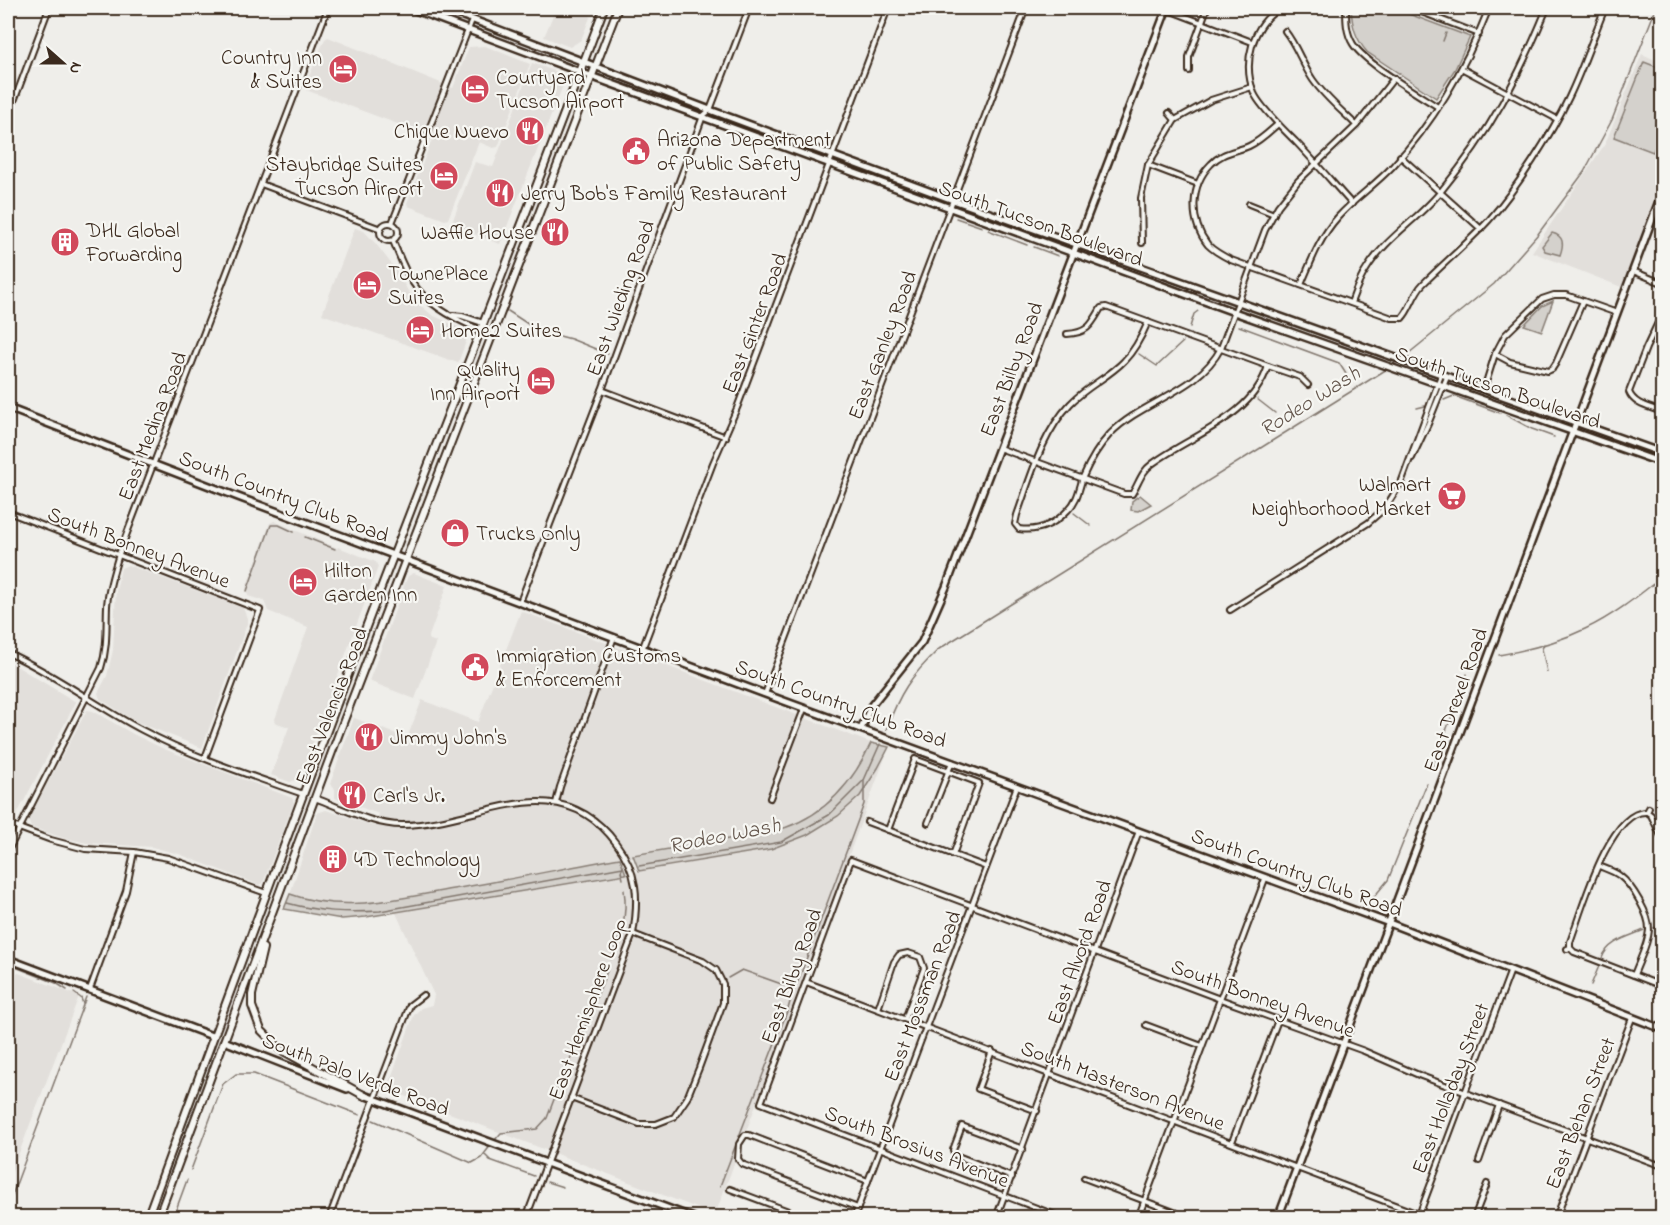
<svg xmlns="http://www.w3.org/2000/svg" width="1670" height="1225" viewBox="0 0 1670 1225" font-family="'Indie Flower',sans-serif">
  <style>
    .built { fill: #e2dfdb }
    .green { fill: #d4d1cc; stroke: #887e75; stroke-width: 1.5 }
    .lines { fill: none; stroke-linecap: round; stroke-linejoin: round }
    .stream { stroke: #81766d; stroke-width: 1.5 }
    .street-casing { stroke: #3b2a1e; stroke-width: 8 }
    .secondary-casing { stroke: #3b2a1e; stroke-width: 10 }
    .primary-casing { stroke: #3b2a1e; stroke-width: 10 }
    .street { stroke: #f6f6f2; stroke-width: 4 }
    .secondary { stroke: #f6f6f2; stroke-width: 5 }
    .primary { stroke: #f6f6f2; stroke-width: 6 }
    .labels { text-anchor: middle; stroke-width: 4.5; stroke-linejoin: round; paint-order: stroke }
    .poi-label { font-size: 21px; fill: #3b2a1e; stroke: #f6f6f2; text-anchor: start }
    .street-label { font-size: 21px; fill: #3b2a1e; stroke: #f6f6f2 }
    .water-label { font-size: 22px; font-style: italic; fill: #64564c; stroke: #f6f6f2 }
  </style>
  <rect width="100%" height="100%" fill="#efeeea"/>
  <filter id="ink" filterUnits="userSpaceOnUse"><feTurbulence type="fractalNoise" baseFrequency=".0167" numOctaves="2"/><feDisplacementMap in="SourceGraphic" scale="12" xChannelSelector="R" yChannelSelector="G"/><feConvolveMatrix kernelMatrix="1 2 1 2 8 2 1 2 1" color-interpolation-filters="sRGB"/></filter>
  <g filter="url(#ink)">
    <g class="built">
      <polygon points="556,8 569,8 591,15 581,40 570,47 544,37"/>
      <polygon points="328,37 453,88 469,47 485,46 530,64 498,147 493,148 479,142 448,219 445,220 408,206 407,203 433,137 306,90 307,81 325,39"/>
      <polygon points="1642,54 1662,63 1662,187 1624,288 1532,252 1605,144"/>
      <polygon points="532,63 560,73 564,83 500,244 451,225 475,162 493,167"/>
      <polygon points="355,228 364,231 376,244 396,270 408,291 420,305 432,315 465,330 468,336 458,363 322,314"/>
      <polygon points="274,521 337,548 338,547 376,562 378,567 300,778 290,782 271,775 289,727 274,722 308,627 268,611 264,601 248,596 246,588 270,523"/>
      <polygon points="128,565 243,608 248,621 202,748 135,721 100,699 98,693 107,676 113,650 116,591 121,568"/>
      <polygon points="414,573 447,586 428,639 436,642 415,699 369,681 403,589 405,589 403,588 408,576"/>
      <polygon points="521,611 871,743 859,768 836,797 802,821 787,828 491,883 354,905 309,901 290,894 317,813 326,810 374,826 379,814 335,798 335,789 330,784 354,718 407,738 422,700 478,722"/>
      <polygon points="8,661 76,702 14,820 8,817"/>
      <polygon points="87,710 93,711 133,734 164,749 292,798 294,802 263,883 259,885 179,854 152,847 87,843 63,838 31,827 28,820"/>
      <polygon points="889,747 715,1215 387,1089 414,1015 421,1008 432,1005 434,995 396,913 771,849 784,845 807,835 838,816 860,796 878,768"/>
      <polygon points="8,969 79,996 8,1182"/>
    </g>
    <g class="green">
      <path d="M1351,8h42l77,29 -15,32 -19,29 -69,-46c-12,-14 -15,-27 -16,-44z"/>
      <polygon points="1644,62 1662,69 1662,111 1657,123 1662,125 1662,128 1653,152 1614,137"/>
      <path d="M1552,233c12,3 12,11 8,22l-15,-4 -3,-5z"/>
      <polygon points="1553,301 1542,331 1524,325 1542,306"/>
      <polygon points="1140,495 1151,504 1138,511 1131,510 1132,501"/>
      <path d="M871,743l18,4 -11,21 -18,28 -22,20 -31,19 -36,14 -132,22 -6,-16 137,-23c49,-11 81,-45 101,-89z"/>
      <path d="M620,858l6,16 -260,43 -24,2 -58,-10 6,-15c54,20 109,4 163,-5 56,-9 111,-21 167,-31z"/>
    </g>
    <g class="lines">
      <g class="stream">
        <polyline points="1365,8 1366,8"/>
        <polyline points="1454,15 1457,8"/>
        <polyline points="1443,41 1446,33"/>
        <polyline points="956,218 982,227"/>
        <polyline points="988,230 1027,245"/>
        <polyline points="1034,247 1058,256"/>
        <polyline points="508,311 537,330 571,339 608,354"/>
        <polyline points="1239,326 1339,363 1346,374"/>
        <polyline points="1190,327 1194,314 1198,311"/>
        <polyline points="1139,354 1157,366 1183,342"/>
        <polyline points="1403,358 1494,284 1538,234 1584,172 1612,120 1656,8"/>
        <polyline points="1391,366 1399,360"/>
        <polyline points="1257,399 1275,413"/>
        <polyline points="1444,400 1454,396 1500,413"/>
        <polyline points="1417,408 1425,406"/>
        <polyline points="1506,415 1532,429 1554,437"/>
        <polyline points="1074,513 1091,526"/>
        <polyline points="305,537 335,549"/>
        <polyline points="247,591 271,525 279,525 294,532"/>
        <polyline points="1544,644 1542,649 1547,672"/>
        <path d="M1499,655c29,-5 59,-13 86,-26 28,-13 53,-33 77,-52"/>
        <polyline points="1463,684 1467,674"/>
        <path d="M886,730c14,-38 24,-53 53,-81l448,-280"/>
        <polyline points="1432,768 1461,691"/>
        <polyline points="639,866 781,842 829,815 864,780 880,744"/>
        <polyline points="1373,898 1388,880 1427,783"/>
        <path d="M287,903c33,9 59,10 93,8l243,-44 -2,4 2,8"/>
        <polyline points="1654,928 1662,925"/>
        <path d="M1602,958c6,-17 26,-21 42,-28"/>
        <path d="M611,959c10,-23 17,-44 13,-69"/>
        <polyline points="8,964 56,983 67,990"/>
        <polyline points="728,978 742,970 787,986 793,987 797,984 864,804 864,780"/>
        <polyline points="1591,985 1599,966"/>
        <polyline points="74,993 81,998 83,1004"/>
        <polyline points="590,1013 607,971"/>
        <polyline points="373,1120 472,1163 481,1158 491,1145"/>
        <polyline points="494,1141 501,1133 537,1129 547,1118 565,1070 588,1020"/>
        <polyline points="485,1155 490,1160 534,1176"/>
        <polyline points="191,1170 223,1084 236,1074 254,1074 360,1115"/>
        <polyline points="547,1182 563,1187"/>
        <polyline points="720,1186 788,1009 794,988"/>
        <polyline points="8,1206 86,997"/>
        <polyline points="173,1218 187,1180"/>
      </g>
      <g class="street-casing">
        <g id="street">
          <path d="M1280,8c-28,17 -38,55 -26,85 6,14 30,37 42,49 19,20 37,41 56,62"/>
          <path d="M1346,8c0,12 0,25 7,36 12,19 64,50 85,63"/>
          <polyline points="1411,8 1479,34"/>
          <polyline points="1166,9 1252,42"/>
          <path d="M1285,31c12,15 17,33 28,49 12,17 29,31 43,45"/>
          <polyline points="1463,69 1557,119"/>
          <polyline points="1189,71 1189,57 1207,8"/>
          <polyline points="1169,113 1175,120"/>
          <polyline points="8,117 49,8"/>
          <path d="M1278,124c-9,8 -18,17 -29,22 -14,6 -27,6 -38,18 -21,21 -22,57 -3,81 7,7 15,11 23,15l161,58h10"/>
          <polyline points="1400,156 1481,229"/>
          <polyline points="1148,165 1198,184"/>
          <polyline points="261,184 381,229"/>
          <polyline points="1249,204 1274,214"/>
          <circle cx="389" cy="232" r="9"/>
          <polyline points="392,223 472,20"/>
          <path d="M393,241c6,14 11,29 20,42 15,23 43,37 68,47"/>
          <polyline points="1142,243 1141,198 1148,165 1175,120 1211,100 1252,87"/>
          <polyline points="1633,271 1662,283"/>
          <path d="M1301,285c10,-24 19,-48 37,-68 16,-18 37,-32 54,-50 43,-46 74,-101 97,-159"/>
          <path d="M1351,303c4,-11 8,-23 15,-33 19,-32 53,-51 76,-80 48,-58 77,-113 105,-182"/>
          <path d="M1662,314l-16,34 -17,44c5,13 21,15 33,20"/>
          <polyline points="453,315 462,316 483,323"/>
          <path d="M1402,318c8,-7 11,-24 21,-34 22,-22 45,-41 66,-64 28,-32 62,-85 80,-123 14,-29 24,-60 36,-89"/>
          <path d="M1148,322c-6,14 -13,28 -24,39 -15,16 -37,25 -54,43 -28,30 -39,72 -53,111l-2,9 4,5c21,3 36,-5 49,-19 10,-10 11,-21 15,-33 6,-14 16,-31 27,-43 33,-34 88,-42 111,-86l44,-118 13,-24 20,-25 59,-56 37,-47"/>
          <polyline points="1495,354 1510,362 1548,371 1552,369"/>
          <polyline points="1268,366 1300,377 1308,385"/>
          <polyline points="1552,369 1556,363 1583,301"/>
          <polyline points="1484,389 1495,354 1505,335 1542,299 1554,295 1566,295 1617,313"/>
          <polyline points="602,390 726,437"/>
          <path d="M999,448l125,46h8c7,-11 9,-22 20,-30 40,-30 100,-46 116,-98l-162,-59 -5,1c-10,17 -13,25 -34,26"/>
          <polyline points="1412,458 1428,424 1447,377"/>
          <polyline points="8,512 260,610 205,758"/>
          <polyline points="520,602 602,390 703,116 710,110 749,8"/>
          <polyline points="1230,610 1368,523 1385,508 1401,483 1441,375"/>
          <polyline points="643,647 713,463 737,408 888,8"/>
          <path d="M8,653c47,21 88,53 134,77 51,27 107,45 161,64"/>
          <polyline points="765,694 1026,8"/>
          <path d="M315,798c27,10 58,27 87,27 75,0 155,-62 214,18 22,29 23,55 17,91l-107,284"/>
          <polyline points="770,798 804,709"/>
          <polyline points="556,803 560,787 614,637"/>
          <polyline points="1649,808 1647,812 1651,815 1662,838"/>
          <polyline points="867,822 986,867"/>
          <polyline points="928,823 952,762"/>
          <polyline points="8,824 51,840 85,849 134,852 168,858 266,893"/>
          <polyline points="888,830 915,759 979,783 953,855"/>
          <path d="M8,851l93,-183c7,-21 5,-41 6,-62 1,-18 7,-35 12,-52l209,-546"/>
          <path d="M1599,866c7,3 15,5 21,10 12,9 30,39 29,54 -1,15 -10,31 -15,45"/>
          <polyline points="1570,948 1574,952 1662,986"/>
          <path d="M1567,949l3,-1v-6c11,-29 39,-133 77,-130"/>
          <polyline points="806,982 1429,1218"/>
          <polyline points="90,989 126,891 134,852"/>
          <polyline points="878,1009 894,962 899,955 908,953 920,957 924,968 905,1019"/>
          <polyline points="1146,1025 1202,1046"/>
          <polyline points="992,1051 978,1089 1037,1111"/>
          <polyline points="571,1098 639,1124 656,1124 674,1117 687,1098 699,1068 723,1003 723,984 716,970 703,961 633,934"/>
          <polyline points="1232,1142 1278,1020"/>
          <polyline points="1479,1161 1499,1105"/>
          <polyline points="1012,1177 955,1155 953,1150 962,1126 1023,1149"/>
          <polyline points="1084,1178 1182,1215"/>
          <polyline points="730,1189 807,1218"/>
          <polyline points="858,1208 742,1164 738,1159 739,1144 745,1135 749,1135 868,1181"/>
          <polyline points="329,1218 410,1005 423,995"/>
          <polyline points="854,1218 1017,786"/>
          <polyline points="996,1218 1139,831"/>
          <polyline points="1063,1218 761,1103 851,860 1220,999 1364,1051 1421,1076 1662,1166"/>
          <polyline points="1138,1218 1265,879"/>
          <polyline points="1418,1218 1511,970"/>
          <polyline points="1474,1218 1487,1184"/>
          <polyline points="1556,1218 1632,1018"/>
        </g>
      </g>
      <g class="secondary-casing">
        <g id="secondary">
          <polyline points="410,8 596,78 1234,312 1662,463"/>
          <polyline points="442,8 710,110 953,200 1662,453"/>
          <polyline points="8,408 238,497 765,694 1389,923 1662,1029"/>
          <polyline points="861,729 871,706 922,642 946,587 1167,8"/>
          <polyline points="8,959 212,1036"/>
          <polyline points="224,1041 347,1089"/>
          <polyline points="361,1094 694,1218"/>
          <polyline points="1278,1218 1662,193"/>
        </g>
      </g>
      <g class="primary-casing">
        <g id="primary">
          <polyline points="263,948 252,995 252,1006 261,1030 280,1049 365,1096"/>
          <path d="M147,1218c82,-222 162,-444 247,-664 70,-182 142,-364 210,-546"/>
          <polyline points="158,1218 338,736 618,8"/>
        </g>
      </g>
      <use href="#street" class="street"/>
      <use href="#secondary" class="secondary"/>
      <use href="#primary" class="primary"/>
    </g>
  </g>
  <defs>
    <g id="hotel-disc" transform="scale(1.5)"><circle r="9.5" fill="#d1495b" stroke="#f6f6f2"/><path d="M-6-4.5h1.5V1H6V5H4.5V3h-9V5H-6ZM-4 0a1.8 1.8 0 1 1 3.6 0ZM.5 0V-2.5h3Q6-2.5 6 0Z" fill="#fff"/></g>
    <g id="restaurant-disc" transform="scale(1.5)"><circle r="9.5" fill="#d1495b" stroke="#f6f6f2"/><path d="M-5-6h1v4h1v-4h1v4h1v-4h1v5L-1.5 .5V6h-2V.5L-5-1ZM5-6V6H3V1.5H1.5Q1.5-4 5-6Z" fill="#fff"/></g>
    <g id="civic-disc" transform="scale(1.5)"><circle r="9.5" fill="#d1495b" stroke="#f6f6f2"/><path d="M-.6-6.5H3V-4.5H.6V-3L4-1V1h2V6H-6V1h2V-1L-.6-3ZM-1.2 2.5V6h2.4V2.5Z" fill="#fff"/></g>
    <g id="building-disc" transform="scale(1.5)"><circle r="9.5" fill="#d1495b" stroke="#f6f6f2"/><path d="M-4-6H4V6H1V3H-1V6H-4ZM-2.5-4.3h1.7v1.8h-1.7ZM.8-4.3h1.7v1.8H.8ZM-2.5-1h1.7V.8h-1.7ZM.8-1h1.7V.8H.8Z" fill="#fff"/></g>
    <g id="supermarket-disc" transform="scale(1.5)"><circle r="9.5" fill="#d1495b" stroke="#f6f6f2"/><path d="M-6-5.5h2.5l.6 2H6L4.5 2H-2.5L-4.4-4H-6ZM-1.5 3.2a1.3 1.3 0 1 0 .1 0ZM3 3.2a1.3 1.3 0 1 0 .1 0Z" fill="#fff"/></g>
    <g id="shop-disc" transform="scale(1.5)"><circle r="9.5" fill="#d1495b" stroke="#f6f6f2"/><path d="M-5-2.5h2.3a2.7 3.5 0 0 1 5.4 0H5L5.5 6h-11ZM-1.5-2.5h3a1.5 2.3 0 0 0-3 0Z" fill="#fff"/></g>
  </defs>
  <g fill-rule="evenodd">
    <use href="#hotel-disc" x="343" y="69"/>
    <use href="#hotel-disc" x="475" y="89"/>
    <use href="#restaurant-disc" x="530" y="131"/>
    <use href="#civic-disc" x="636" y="151"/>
    <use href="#hotel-disc" x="444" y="176"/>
    <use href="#restaurant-disc" x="500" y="193"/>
    <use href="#restaurant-disc" x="555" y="232"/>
    <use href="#building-disc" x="65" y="242"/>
    <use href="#hotel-disc" x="367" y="285"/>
    <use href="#hotel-disc" x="420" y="330"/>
    <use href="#hotel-disc" x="541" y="381"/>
    <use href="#supermarket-disc" x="1452" y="496"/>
    <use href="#shop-disc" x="455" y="533"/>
    <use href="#hotel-disc" x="303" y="582"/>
    <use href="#civic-disc" x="475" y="667"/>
    <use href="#restaurant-disc" x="369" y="737"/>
    <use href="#restaurant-disc" x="352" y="795"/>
    <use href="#building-disc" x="333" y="859"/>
  </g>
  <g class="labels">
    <g class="poi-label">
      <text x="322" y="64" text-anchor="end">Country Inn<tspan x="322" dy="24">&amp; Suites</tspan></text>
      <text x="496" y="84">Courtyard<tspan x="496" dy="24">Tucson Airport</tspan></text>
      <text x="509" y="138" text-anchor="end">Chique Nuevo</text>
      <text x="657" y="146">Arizona Department<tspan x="657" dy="24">of Public Safety</tspan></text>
      <text x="423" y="171" text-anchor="end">Staybridge Suites<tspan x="423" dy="24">Tucson Airport</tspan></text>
      <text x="521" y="200">Jerry Bob's Family Restaurant</text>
      <text x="86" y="237">DHL Global<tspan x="86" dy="24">Forwarding</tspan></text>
      <text x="534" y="239" text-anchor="end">Waffle House</text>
      <text x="388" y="280">TownePlace<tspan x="388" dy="24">Suites</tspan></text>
      <text x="441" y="337">Home2 Suites</text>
      <text x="520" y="376" text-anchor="end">Quality<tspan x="520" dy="24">Inn Airport</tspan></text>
      <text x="1431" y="491" text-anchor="end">Walmart<tspan x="1431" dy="24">Neighborhood Market</tspan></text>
      <text x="476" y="540">Trucks Only</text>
      <text x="324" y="577">Hilton<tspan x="324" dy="24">Garden Inn</tspan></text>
      <text x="496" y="662">Immigration Customs<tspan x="496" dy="24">&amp; Enforcement</tspan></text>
      <text x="390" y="744">Jimmy John's</text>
      <text x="373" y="802">Carl's Jr.</text>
      <text x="354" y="866">4D Technology</text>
    </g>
    <g class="street-label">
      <text transform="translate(1041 223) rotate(20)" y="7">South Tucson Boulevard</text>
      <text transform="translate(620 298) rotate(-70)" y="7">East Wieding Road</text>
      <text transform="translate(754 323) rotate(-69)" y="7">East Ginter Road</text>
      <text transform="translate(882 345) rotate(-69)" y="7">East Ganley Road</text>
      <text transform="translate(1011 369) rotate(-69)" y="7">East Bilby Road</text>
      <text transform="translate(1498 387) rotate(19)" y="7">South Tucson Boulevard</text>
      <text transform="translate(152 426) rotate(-69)" y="7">East Medina Road</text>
      <text transform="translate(284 496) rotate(21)" y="7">South Country Club Road</text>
      <text transform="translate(139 547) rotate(21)" y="7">South Bonney Avenue</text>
      <text transform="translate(1455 700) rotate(-70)" y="7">East Drexel Road</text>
      <text transform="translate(841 703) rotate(20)" y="7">South Country Club Road</text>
      <text transform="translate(331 706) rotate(-69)" y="7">East Valencia Road</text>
      <text transform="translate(1297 872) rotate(20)" y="7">South Country Club Road</text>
      <text transform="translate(1079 952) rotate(-70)" y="7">East Alvord Road</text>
      <text transform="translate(791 976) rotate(-70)" y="7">East Bilby Road</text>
      <text transform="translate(922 996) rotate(-69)" y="7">East Mossman Road</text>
      <text transform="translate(1263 998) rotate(20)" y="7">South Bonney Avenue</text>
      <text transform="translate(587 1009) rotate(-70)" y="7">East Hemisphere Loop</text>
      <text transform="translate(356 1074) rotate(21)" y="7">South Palo Verde Road</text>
      <text transform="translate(1123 1085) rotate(21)" y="7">South Masterson Avenue</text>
      <text transform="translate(1450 1088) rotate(-69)" y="7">East Holladay Street</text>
      <text transform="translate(1580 1113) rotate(-69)" y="7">East Behan Street</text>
      <text transform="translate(917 1146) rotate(21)" y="7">South Brosius Avenue</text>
    </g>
    <g class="water-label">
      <text transform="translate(1309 400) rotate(-32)" y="8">Rodeo Wash</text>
      <text transform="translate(724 834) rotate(-11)" y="8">Rodeo Wash</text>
    </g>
  </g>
  <rect width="1670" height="1225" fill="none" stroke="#f6f6f2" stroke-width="30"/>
  <rect x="15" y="15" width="1640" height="1195" fill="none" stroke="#3b2a1e" stroke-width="2" filter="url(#ink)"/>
  <g transform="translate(63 63) rotate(111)" stroke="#f6f6f2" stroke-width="4.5" paint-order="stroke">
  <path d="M0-4.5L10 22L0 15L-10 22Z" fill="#3b2a1e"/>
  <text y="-9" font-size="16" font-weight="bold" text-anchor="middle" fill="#3b2a1e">N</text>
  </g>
</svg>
